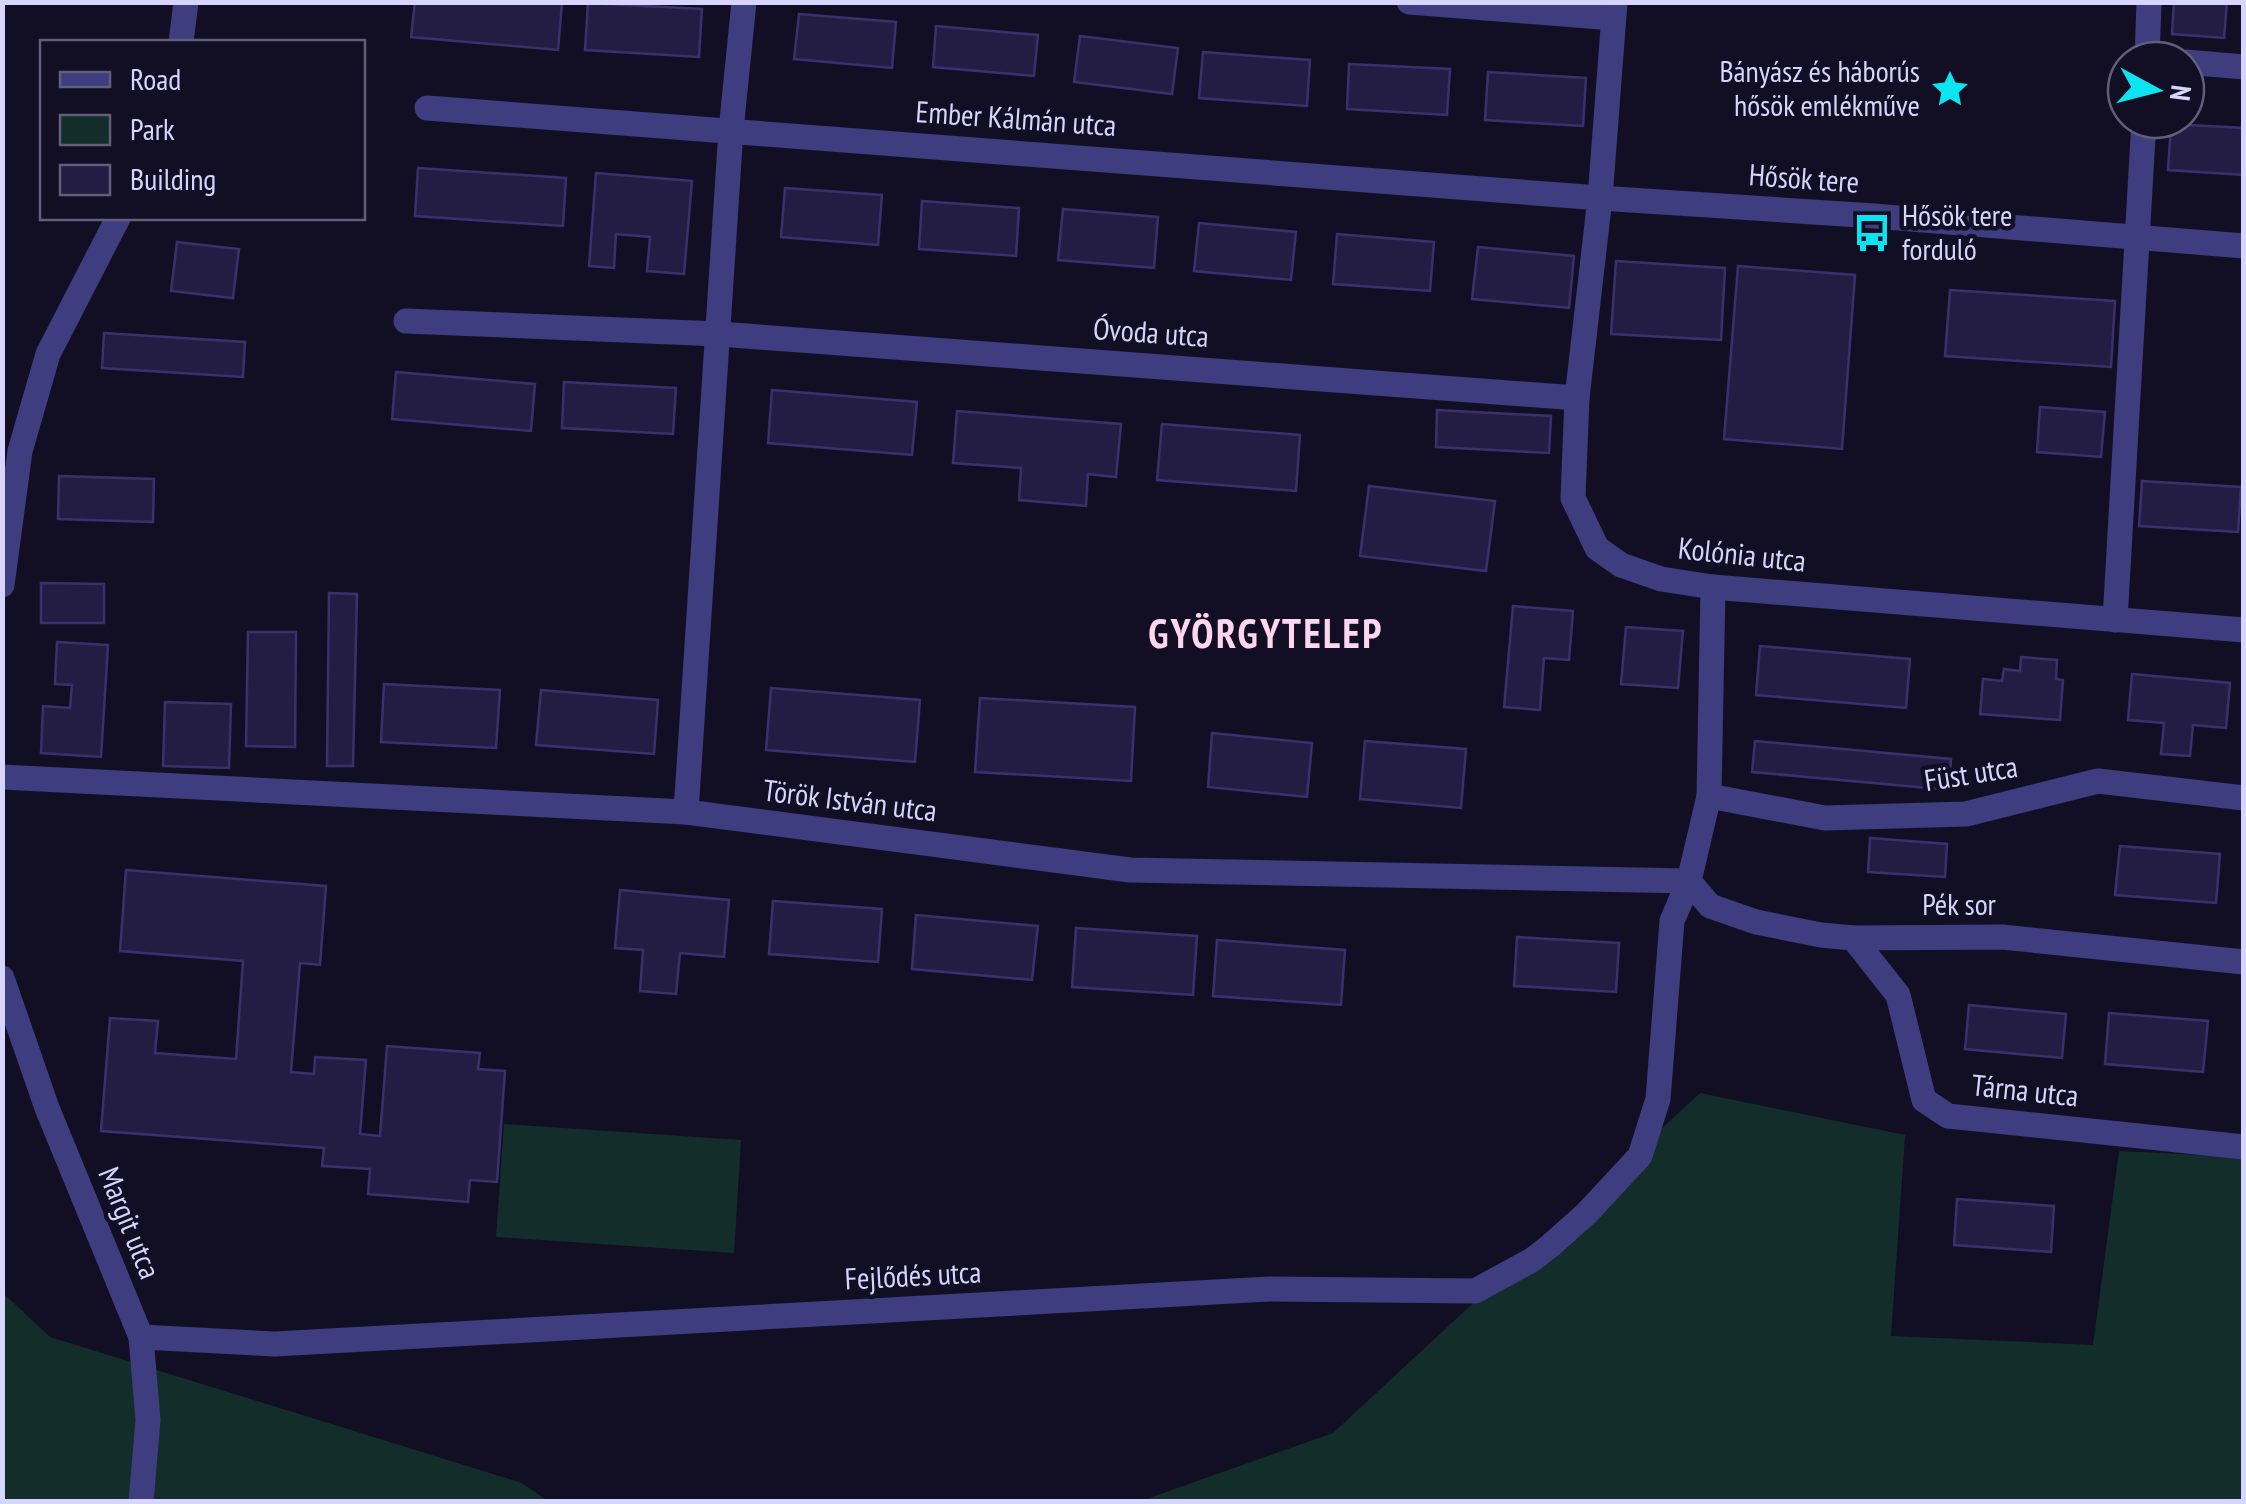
<svg xmlns="http://www.w3.org/2000/svg" width="2246" height="1504" viewBox="0 0 2246 1504" font-family="'PT Sans Narrow',sans-serif">
  <style>
    .green { fill: #132d2b }
    .building { fill: #231d44; stroke: #3a306e; stroke-width: 2.5 }
    .lines { fill: none; stroke-linecap: round; stroke-linejoin: round }
    .street { stroke: #3d3d80; stroke-width: 25 }
    .labels { text-anchor: middle; stroke-width: 9; stroke-linejoin: round; paint-order: stroke }
    .poi-label { font-size: 30px; fill: #d7d4fd; stroke: #120f24; text-anchor: end }
    .street-label { font-size: 30px; fill: #d7d4fd; stroke: #120f24 }
    .district-label { font-size: 40px; font-weight: bold; letter-spacing: 2.5px; fill: #fdd6f0; stroke: #120f24 }
  </style>
  <rect width="100%" height="100%" fill="#120f24"/>
  <g class="green">
    <polygon points="1700,1093 1905,1135 1891,1336 2093,1345 2119,1151 2243,1157 2243,1501 1138,1502 1333,1433"/>
    <polygon points="504,1124 741,1140 734,1253 496,1237"/>
    <polygon points="2,1292 50,1337 522,1483 548,1501 3,1501"/>
  </g>
  <g class="building">
    <polygon points="415,2 562,3 558,50 411,37"/>
    <polygon points="2174,2 2227,2 2224,38 2172,34"/>
    <polygon points="588,3 702,9 699,57 585,50"/>
    <polygon points="799,14 896,22 892,68 794,59"/>
    <polygon points="936,26 1038,35 1034,76 933,67"/>
    <polygon points="1080,36 1178,48 1172,94 1074,82"/>
    <polygon points="1203,52 1310,60 1307,106 1199,98"/>
    <polygon points="1349,64 1450,69 1447,115 1347,109"/>
    <polygon points="1488,72 1586,78 1583,126 1485,120"/>
    <polygon points="2171,124 2244,128 2244,175 2168,170"/>
    <polygon points="418,168 566,178 563,226 415,216"/>
    <polygon points="596,173 692,181 684,274 647,271 650,237 616,234 614,268 589,266"/>
    <polygon points="785,188 882,195 878,245 781,237"/>
    <polygon points="922,201 1019,208 1016,256 919,249"/>
    <polygon points="1063,209 1158,217 1154,268 1058,260"/>
    <polygon points="1199,223 1296,232 1291,280 1194,271"/>
    <polygon points="1337,234 1434,242 1430,291 1333,284"/>
    <polygon points="177,242 239,249 233,298 171,291"/>
    <polygon points="1478,247 1574,256 1569,308 1472,299"/>
    <polygon points="1616,261 1725,268 1721,340 1611,334"/>
    <polygon points="1738,266 1855,275 1842,449 1724,439"/>
    <polygon points="1950,290 2115,301 2111,367 1945,356"/>
    <polygon points="104,333 245,342 243,377 102,368"/>
    <polygon points="396,372 535,384 531,431 392,419"/>
    <polygon points="564,382 676,388 673,434 562,428"/>
    <polygon points="772,390 917,402 912,455 768,443"/>
    <polygon points="2040,407 2105,412 2101,457 2037,452"/>
    <polygon points="1437,410 1551,416 1549,453 1436,447"/>
    <polygon points="957,411 1121,424 1116,477 1088,474 1086,506 1019,500 1021,468 953,463"/>
    <polygon points="1162,424 1300,435 1296,491 1157,480"/>
    <polygon points="59,476 154,479 153,522 58,519"/>
    <polygon points="2142,481 2241,487 2238,532 2139,526"/>
    <polygon points="1369,486 1495,501 1486,571 1360,556"/>
    <polygon points="41,583 104,584 104,623 41,623"/>
    <polygon points="329,593 357,594 353,766 327,766"/>
    <polygon points="1513,606 1573,611 1569,660 1544,658 1540,710 1504,707"/>
    <polygon points="1626,627 1683,631 1678,688 1621,684"/>
    <polygon points="248,632 296,632 295,747 246,746"/>
    <polygon points="57,642 108,645 101,757 41,753 43,706 70,708 72,685 55,684"/>
    <polygon points="1760,646 1910,659 1906,708 1756,695"/>
    <polygon points="2021,657 2057,660 2056,679 2063,680 2060,720 1980,714 1983,679 2002,681 2004,669 2020,671"/>
    <polygon points="2132,674 2230,683 2226,728 2193,725 2190,756 2161,754 2164,723 2128,720"/>
    <polygon points="384,684 500,690 496,748 381,742"/>
    <polygon points="771,688 920,700 915,762 766,750"/>
    <polygon points="541,690 658,700 654,754 536,745"/>
    <polygon points="980,698 1135,707 1131,781 975,772"/>
    <polygon points="165,702 231,704 229,768 163,766"/>
    <polygon points="1212,733 1312,743 1307,797 1208,787"/>
    <polygon points="1365,741 1466,749 1461,808 1360,799"/>
    <polygon points="1755,741 1951,759 1949,790 1752,772"/>
    <polygon points="1870,838 1947,844 1945,877 1868,872"/>
    <polygon points="2120,846 2220,854 2216,903 2115,895"/>
    <polygon points="126,870 326,886 320,965 300,963 291,1072 314,1074 315,1057 366,1060 360,1134 380,1136 387,1046 480,1053 478,1069 505,1071 497,1182 470,1180 468,1202 368,1194 370,1169 322,1166 324,1148 101,1131 110,1018 158,1021 155,1053 236,1059 243,961 120,951"/>
    <polygon points="620,890 729,900 724,957 680,953 676,994 640,991 643,950 615,948"/>
    <polygon points="773,901 882,909 878,962 769,954"/>
    <polygon points="916,915 1038,926 1032,980 912,969"/>
    <polygon points="1076,928 1197,936 1193,995 1072,987"/>
    <polygon points="1517,937 1619,943 1616,992 1514,986"/>
    <polygon points="1217,940 1345,950 1341,1005 1213,996"/>
    <polygon points="1969,1005 2066,1014 2062,1058 1965,1049"/>
    <polygon points="2109,1013 2208,1021 2203,1072 2105,1064"/>
    <polygon points="1957,1199 2054,1206 2051,1252 1954,1245"/>
  </g>
  <g class="lines">
    <g class="street">
      <polyline points="1409,2 1613,18"/>
      <polyline points="1615,2 1600,198 1874,216 2244,246"/>
      <polyline points="181,42 186,2"/>
      <polyline points="2147,60 2149,2"/>
      <polyline points="2186,62 2244,67"/>
      <polyline points="427,108 1600,198 1577,398 1573,498 1597,548 1621,565 1661,579 1713,587 2244,630"/>
      <polyline points="406,321 719,334 1577,398"/>
      <polyline points="2,585 20,451 48,354 118,218"/>
      <polyline points="2115,620 2144,120"/>
      <polyline points="2,777 686,812 1130,870 1689,881 1710,906 1756,922 1821,935 1853,938 2002,937 2244,962"/>
      <polyline points="1709,796 1825,818 1966,814 2098,781 2244,798"/>
      <polyline points="686,812 731,130 744,2"/>
      <polyline points="1853,938 1898,995 1924,1100 1948,1116 2244,1147"/>
      <polyline points="2,978 47,1108 141,1337 148,1420 141,1502"/>
      <polyline points="141,1337 275,1344 1269,1289 1475,1291 1532,1260 1550,1246 1587,1213 1640,1156 1658,1099 1672,921 1689,881 1709,796 1713,587"/>
    </g>
  </g>
  <defs>
    <g id="sight-bare" transform="scale(3)"><path d="M0-6L1.8-2.2L6-1.7L2.9 1.2L3.7 5.4L0 3.3L-3.7 5.4L-2.9 1.2L-6-1.7L-1.8-2.2Z" fill="#0ce4f1" stroke="#120f24" stroke-width="2.5" paint-order="stroke"/></g>
    <g id="bus-bare" transform="scale(3)"><path d="M-5-6H5V4H4V6H2V4H-2V6H-4V4H-5ZM-3.5-4V0h7V-4ZM-3.5 1.2v1.5H-2V1.2ZM2 1.2v1.5H3.5V1.2Z" fill="#0ce4f1" stroke="#120f24" stroke-width="2.5" paint-order="stroke"/></g>
  </defs>
  <g fill-rule="evenodd">
    <use href="#sight-bare" x="1950" y="89"/>
    <use href="#bus-bare" x="1872" y="233"/>
  </g>
  <g class="labels">
    <g class="poi-label">
      <text x="1920" y="82">Bányász és háborús<tspan x="1920" dy="34">hősök emlékműve</tspan></text>
      <text x="1902" y="226" text-anchor="start">Hősök tere<tspan x="1902" dy="34">forduló</tspan></text>
    </g>
    <g class="street-label">
      <text transform="translate(1016 119) rotate(4)" y="10">Ember Kálmán utca</text>
      <text transform="translate(1804 179) rotate(4)" y="10">Hősök tere</text>
      <text transform="translate(1151 333) rotate(4)" y="10">Óvoda utca</text>
      <text transform="translate(1742 555) rotate(6)" y="10">Kolónia utca</text>
      <text transform="translate(1971 774) rotate(-9)" y="10">Füst utca</text>
      <text transform="translate(850 801) rotate(7)" y="10">Török István utca</text>
      <text x="1959" y="915">Pék sor</text>
      <text transform="translate(2025 1091) rotate(6)" y="10">Tárna utca</text>
      <text transform="translate(129 1223) rotate(68)" y="10">Margit utca</text>
      <text transform="translate(913 1276) rotate(-3)" y="10">Fejlődés utca</text>
    </g>
    <g class="district-label">
      <text x="1266" y="648">GYÖRGYTELEP</text>
    </g>
  </g>
  <rect width="2246" height="1504" fill="none" stroke="#d7d4fd" stroke-width="10"/>
  <rect x="40" y="40" width="325" height="180" fill="#120f24" stroke="#615e7b" stroke-width="2.5"/>
  <rect x="60" y="72" width="50" height="15" fill="#3d3d80" stroke="#615e7b" stroke-width="2.5"/>
  <text x="130" y="90" font-size="30" fill="#d7d4fd">Road</text>
  <rect x="60" y="115" width="50" height="30" fill="#132d2b" stroke="#615e7b" stroke-width="2.5"/>
  <text x="130" y="140" font-size="30" fill="#d7d4fd">Park</text>
  <rect x="60" y="165" width="50" height="30" fill="#231d44" stroke="#615e7b" stroke-width="2.5"/>
  <text x="130" y="190" font-size="30" fill="#d7d4fd">Building</text>
  <g transform="translate(2156 90) rotate(97)"><circle r="48" fill="#120f24" stroke="#615e7b" stroke-width="2.5"/>
  <path d="M0-8L18 38L0 25L-18 38Z" fill="#0ce4f1"/>
  <text y="-15" font-size="28" font-weight="bold" text-anchor="middle" fill="#d7d4fd">N</text>
  </g>
</svg>
